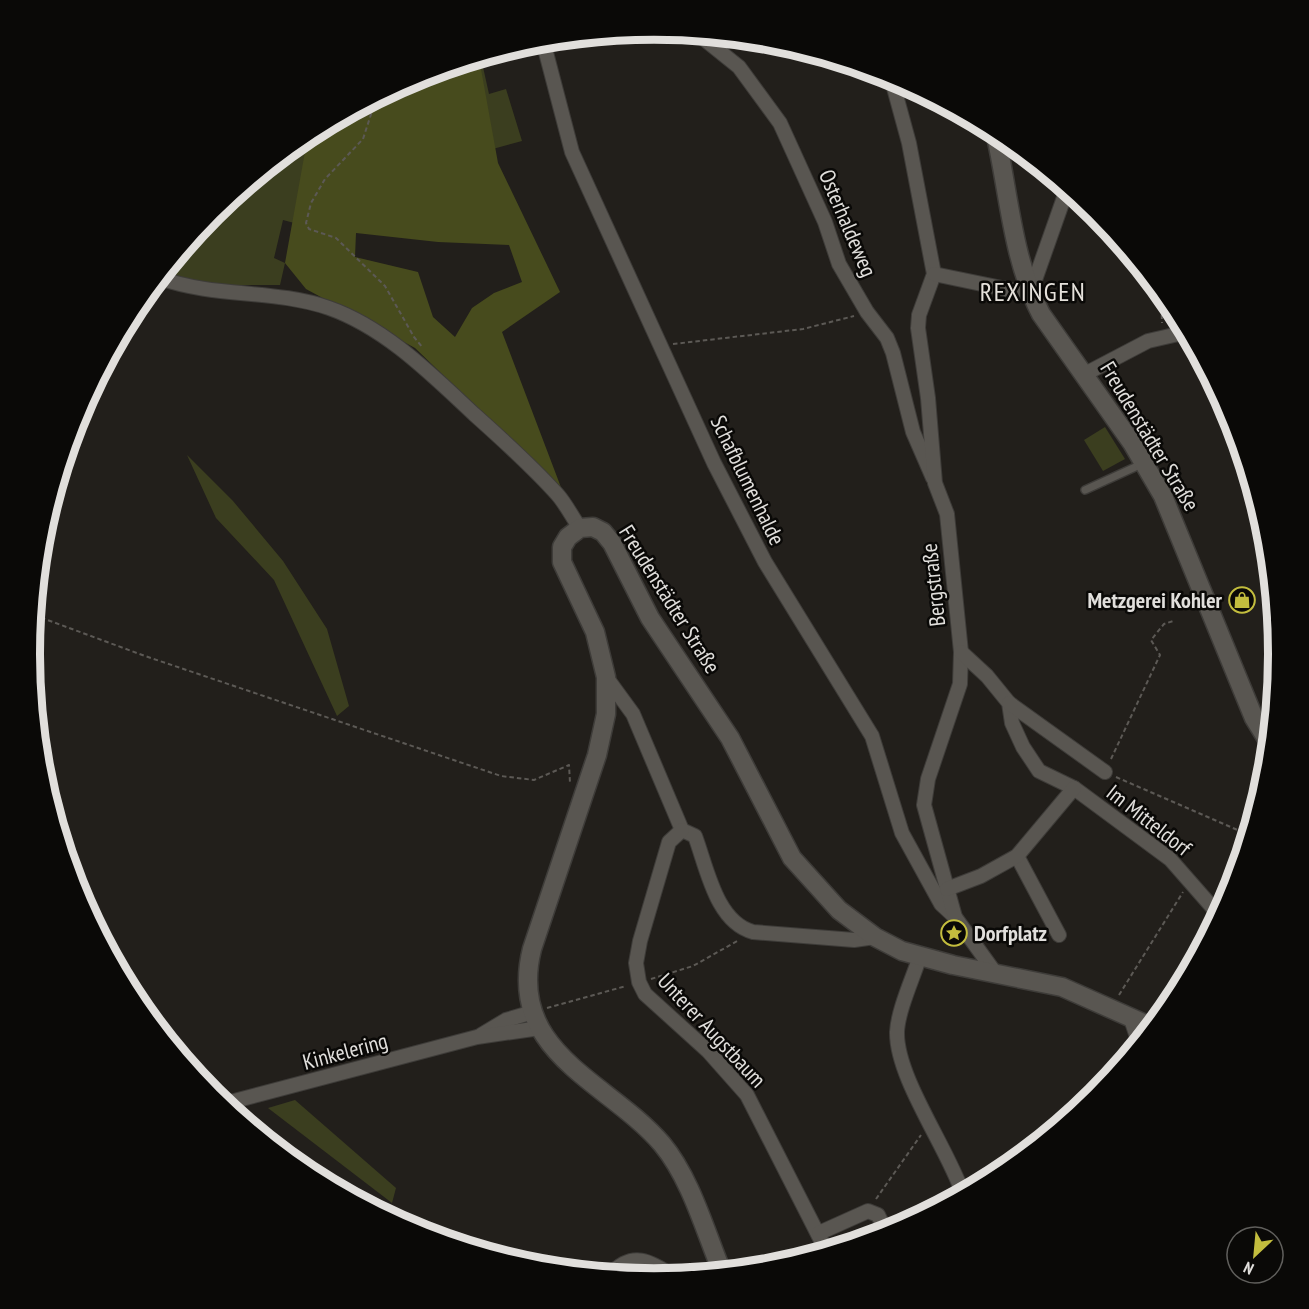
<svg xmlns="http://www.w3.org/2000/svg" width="1309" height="1309" viewBox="0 0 1309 1309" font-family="'PT Sans Narrow',sans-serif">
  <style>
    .green { fill: #3b3e1f }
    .forest { fill: #474b1d; fill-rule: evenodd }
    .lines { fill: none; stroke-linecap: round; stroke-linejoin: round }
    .lane-casing { stroke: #3e3c39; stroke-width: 10 }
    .street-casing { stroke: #3e3c39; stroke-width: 16 }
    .secondary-casing { stroke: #3e3c39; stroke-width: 21 }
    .path { stroke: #5c5955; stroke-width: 2; stroke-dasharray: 4.5 3; stroke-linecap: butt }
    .lane { stroke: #595651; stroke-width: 7 }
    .street { stroke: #595651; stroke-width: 14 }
    .secondary { stroke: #595651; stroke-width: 18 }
    .labels { text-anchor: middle; stroke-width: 5; stroke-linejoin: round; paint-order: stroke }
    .street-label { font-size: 22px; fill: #e1dfdc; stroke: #0a0907 }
    .poi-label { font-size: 22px; font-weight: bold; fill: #e1dfdc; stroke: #0a0907; text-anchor: end }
    .quarter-label { font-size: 26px; letter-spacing: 1.5px; fill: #e5e1db; stroke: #0a0907 }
    .rim { fill: none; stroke: #e1dfdc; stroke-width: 8 }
  </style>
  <rect width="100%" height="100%" fill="#221f1b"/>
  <g class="green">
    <polygon points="481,58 489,94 506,89 522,141 347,189 298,224 283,220 274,258 285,263 280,285 221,285 162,275 213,213 308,135 416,77"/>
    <polygon points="1105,427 1125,459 1103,471 1084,440"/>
    <polygon points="187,455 233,501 283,561 327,629 349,706 337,716 274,580 216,518"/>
    <polygon points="295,1100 396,1188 392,1203 268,1108"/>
  </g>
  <path class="forest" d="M479,58l19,105 62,129 -58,40 60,158 -147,-142 -109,-59 -21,-26 23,-128 108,-58zM356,233l82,9 71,3 13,37 -28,11 -22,15 -17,29 -22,-20 -15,-45 -63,-15z"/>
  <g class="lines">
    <g class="lane-casing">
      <polyline id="lane" points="1085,490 1144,463"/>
    </g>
    <g class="street-casing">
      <g id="street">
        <polyline points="698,34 739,67 780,123 825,222 839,264 867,312 887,338 893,353 913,432 933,478"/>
        <polyline points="543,41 572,152 714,463 765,562 872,736 902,833 941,904 955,917"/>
        <polyline points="891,77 909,143 934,274 919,315 918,328 928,398 935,483 947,514 961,652 960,684 928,779 924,805 955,917 996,974"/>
        <polyline points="934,274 1030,294 1067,189"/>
        <path d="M160,278c55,20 115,11 169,30 57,20 103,67 146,107 28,25 57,51 82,79 9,10 15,23 23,34"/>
        <polyline points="1085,374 1148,341 1187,332"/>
        <polyline points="961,652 987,676 1009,703 1012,723 1023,747 1039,771 1074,788 1170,859 1220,916"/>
        <path d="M606,677l27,37 49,116 13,6c12,32 21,86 58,96l101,8 21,-3"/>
        <polyline points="1009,703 1105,772"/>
        <polyline points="682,830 669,842 640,941 636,963 639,982 645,994 708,1051 747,1095 827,1252"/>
        <polyline points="1017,856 1059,935"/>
        <polyline points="947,889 981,876 1017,856 1074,788"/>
        <path d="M920,956c-7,22 -22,54 -23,76 -1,45 50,115 66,162"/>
        <polyline points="1130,1016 1139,1043"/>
        <polyline points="481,1035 506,1020 533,1012"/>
        <polyline points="223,1104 477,1037 540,1028"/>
        <polyline points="819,1233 868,1211 878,1215 887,1234"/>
        <path d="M610,1275c22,-25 41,-14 64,2"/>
      </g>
    </g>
    <g class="secondary-casing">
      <g id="secondary">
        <path d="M995,132c14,60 17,127 46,182l91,129 31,53 91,222 16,26"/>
        <path d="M722,1272c-17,-41 -31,-93 -60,-128 -54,-63 -156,-91 -130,-195l65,-194 9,-41v-37l-11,-45 -33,-70v-15l6,-10 12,-9 13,-1 10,5 9,11 38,75 80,120 62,120 47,52 36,27 27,14 51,14 109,22 90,40"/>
      </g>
    </g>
    <g class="path">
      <polyline points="376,99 363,139 325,179 311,203 306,223 309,229 336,238 385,286 414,337 423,348"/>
      <polyline points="1161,292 1162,323"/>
      <polyline points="673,344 803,329 854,316"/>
      <polyline points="34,615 145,656 501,776 534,780 569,765 570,783"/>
      <polyline points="1111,759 1160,655 1151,640 1164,624 1173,621"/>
      <polyline points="1116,777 1249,835"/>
      <polyline points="651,979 693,966 739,940"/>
      <polyline points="1119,995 1183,892"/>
      <polyline points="547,1008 626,986"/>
      <polyline points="876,1199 921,1135"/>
    </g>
    <use href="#lane" class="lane"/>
    <use href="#street" class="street"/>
    <use href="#secondary" class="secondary"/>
  </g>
  <defs>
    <g id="shop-ring" transform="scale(1.35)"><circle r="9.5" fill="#0a0907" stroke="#c3bd3e" stroke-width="1.5"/><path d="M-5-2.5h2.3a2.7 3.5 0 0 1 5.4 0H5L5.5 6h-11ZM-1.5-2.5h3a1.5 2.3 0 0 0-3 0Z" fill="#c3bd3e"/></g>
    <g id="sight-ring" transform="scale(1.35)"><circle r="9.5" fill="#0a0907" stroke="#c3bd3e" stroke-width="1.5"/><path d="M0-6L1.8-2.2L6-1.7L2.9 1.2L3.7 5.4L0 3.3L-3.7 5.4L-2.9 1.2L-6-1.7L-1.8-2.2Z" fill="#c3bd3e"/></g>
  </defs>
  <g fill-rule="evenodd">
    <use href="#shop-ring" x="1242" y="600"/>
    <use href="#sight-ring" x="954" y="933"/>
  </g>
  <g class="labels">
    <g class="street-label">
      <text transform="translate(848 223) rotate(67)" y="8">Osterhaldeweg</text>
      <text transform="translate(1150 436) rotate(59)" y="8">Freudenstädter Straße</text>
      <text transform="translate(748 480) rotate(64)" y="8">Schafblumenhalde</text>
      <text transform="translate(933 585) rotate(-96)" y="8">Bergstraße</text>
      <text transform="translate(670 599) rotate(58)" y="8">Freudenstädter Straße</text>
      <text transform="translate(1149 820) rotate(38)" y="8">Im Mitteldorf</text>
      <text transform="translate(712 1030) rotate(47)" y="8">Unterer Augstbaum</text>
      <text transform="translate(345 1051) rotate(-15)" y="8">Kinkelering</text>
    </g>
    <g class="poi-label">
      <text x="1222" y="608">Metzgerei Kohler</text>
      <text x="974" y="941" text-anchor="start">Dorfplatz</text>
    </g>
    <g class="quarter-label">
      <text x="1033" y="301">REXINGEN</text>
    </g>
  </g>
  <path d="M0 0H1309V1309H0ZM40 654a614 614 0 1 1 1228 0a614 614 0 1 1-1228 0Z" fill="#0a0907" fill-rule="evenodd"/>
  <path class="rim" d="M40 654a614 614 0 1 1 1228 0a614 614 0 1 1-1228 0Z"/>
  <g transform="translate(1255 1255) rotate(206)"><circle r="28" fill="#0a0907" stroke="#605f5c" stroke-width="1.5"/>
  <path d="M0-4.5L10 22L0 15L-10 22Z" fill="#c3bd3e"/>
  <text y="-9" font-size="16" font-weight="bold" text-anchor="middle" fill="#e1dfdc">N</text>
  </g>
</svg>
